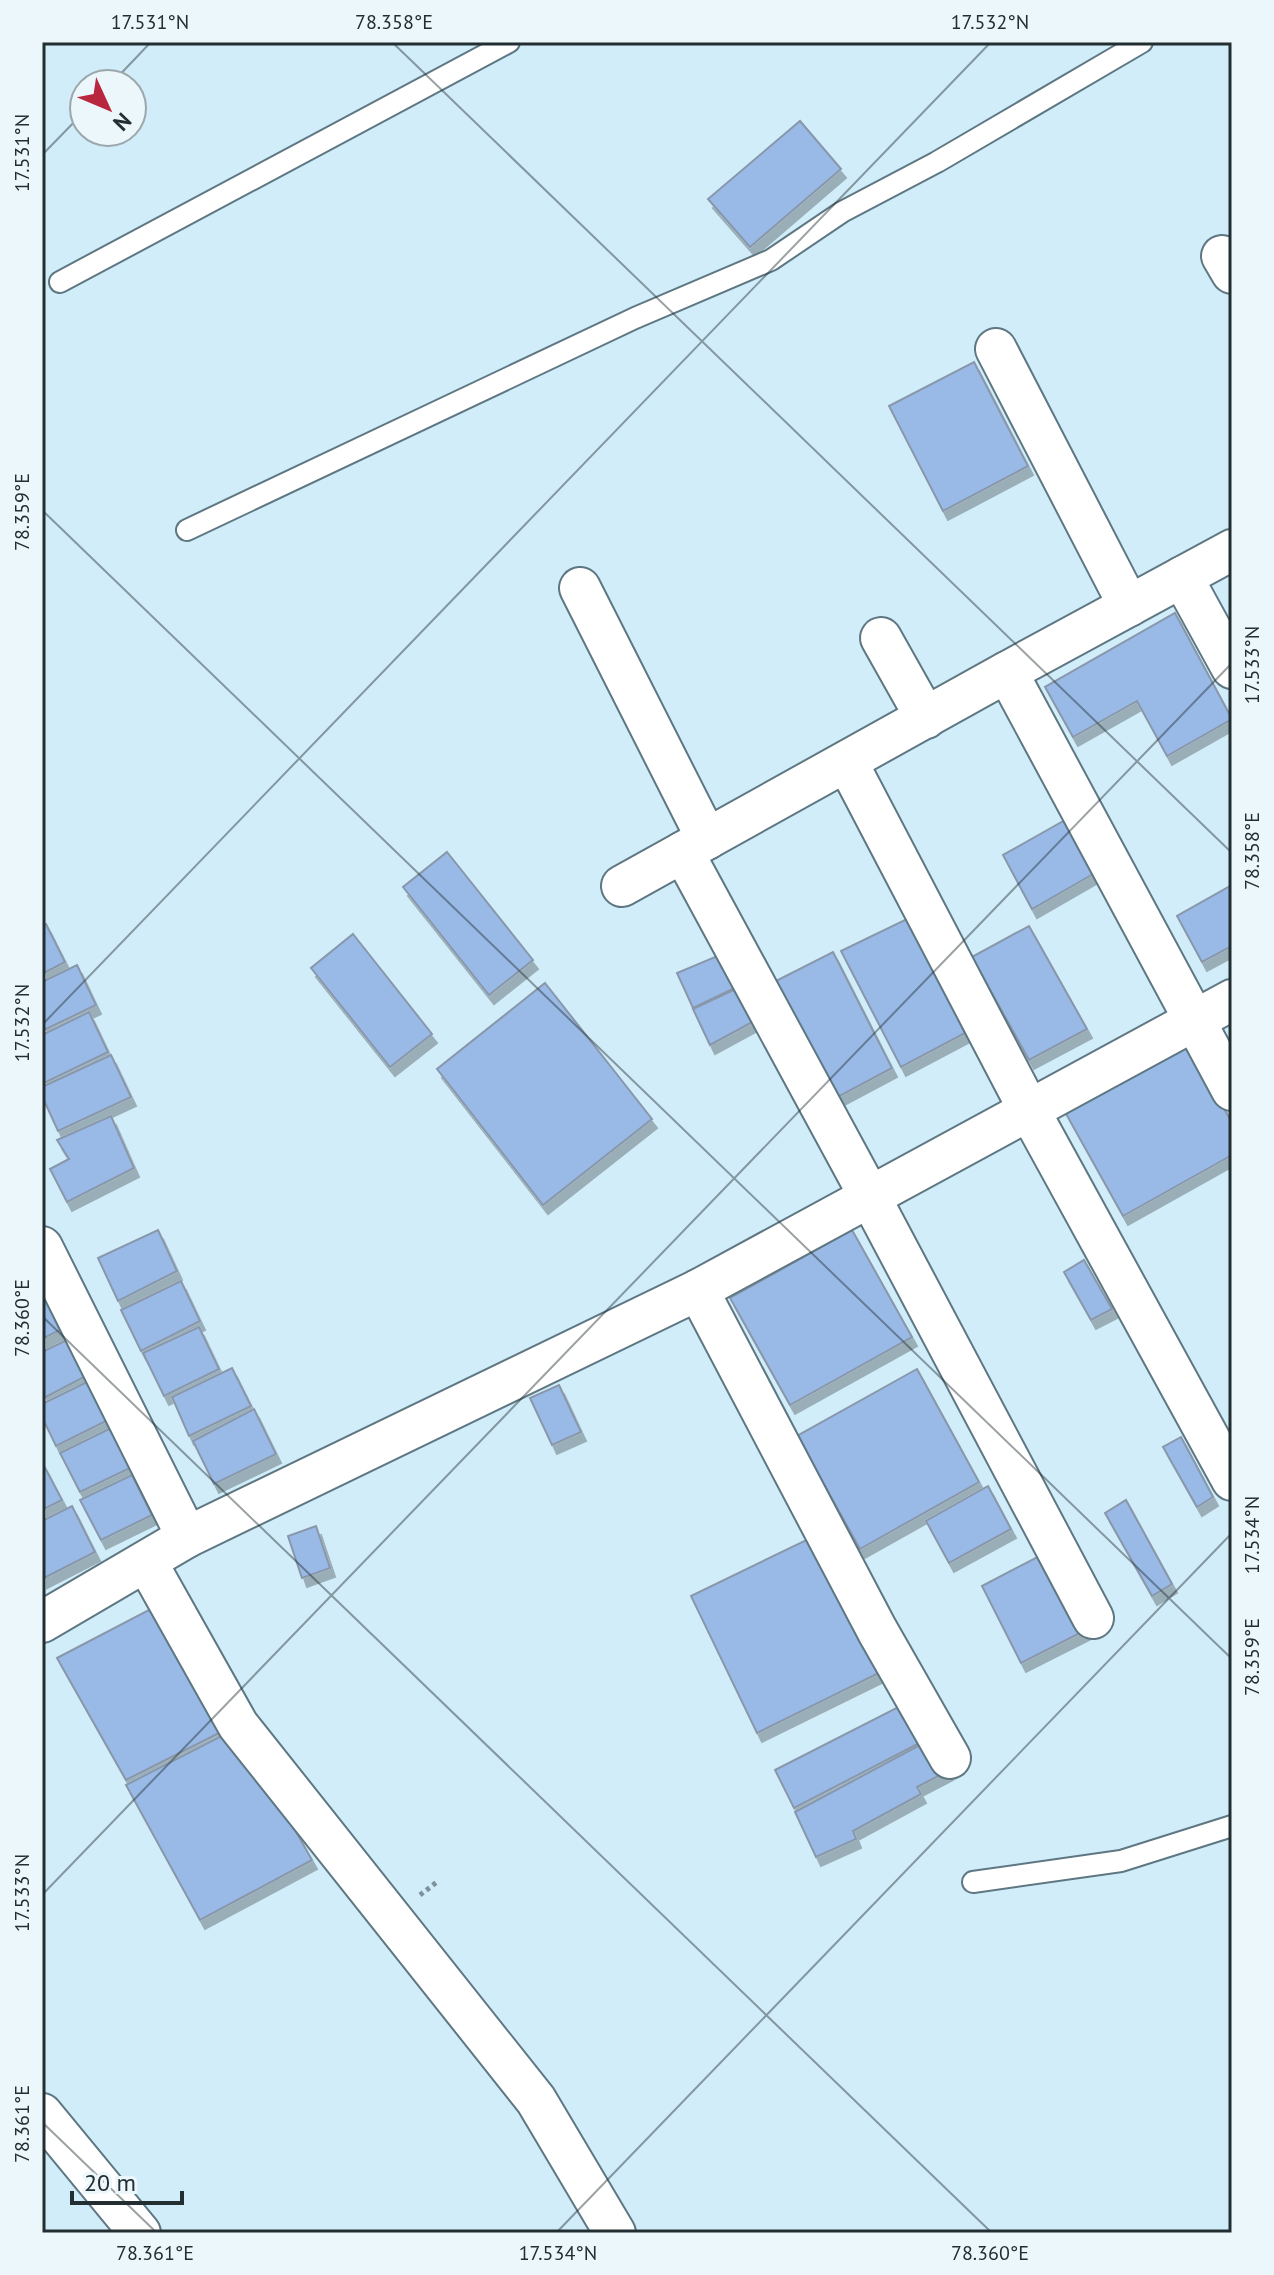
<svg xmlns="http://www.w3.org/2000/svg" width="1274" height="2275" viewBox="0 0 1274 2275" font-family="'PT Sans',sans-serif">
  <style>
    .building { fill: #99bae7; stroke: #8997ab; stroke-width: 2; filter: url(#shadow) }
    .lines { fill: none; stroke-linecap: round; stroke-linejoin: round }
    .lane-casing { stroke: #5e7782; stroke-width: 24 }
    .street-casing { stroke: #5e7782; stroke-width: 44 }
    .path { stroke: #7e929b; stroke-width: 5; stroke-dasharray: 4 4; stroke-linecap: butt }
    .lane { stroke: #fff; stroke-width: 20 }
    .street { stroke: #fff; stroke-width: 40 }
    .ticks { fill: none; stroke: #232e33; stroke-width: 2; stroke-opacity: 0.45 }
    .neatline { fill: none; stroke: #232e33; stroke-width: 3 }
    .ticks-label { font-size: 20px; text-anchor: middle; fill: #232e33 }
  </style>
  <defs>
    <filter id="shadow"><feDropShadow dx="5" dy="9" stdDeviation="0" flood-color="#0004"/></filter>
  </defs>
  <rect width="100%" height="100%" fill="#d1edf9"/>
  <g class="building">
    <polygon points="800,121 841,169 750,247 708,199"/>
    <polygon points="974,362 1028,466 943,511 889,406"/>
    <polygon points="1175,613 1232,719 1167,756 1137,701 1073,737 1045,687"/>
    <polygon points="1065,820 1095,873 1032,909 1003,855"/>
    <polygon points="447,852 533,960 489,995 403,887"/>
    <polygon points="1232,885 1232,946 1202,962 1177,916"/>
    <polygon points="909,918 965,1033 901,1067 841,951"/>
    <polygon points="46,924 65,962 42,974 42,926"/>
    <polygon points="1029,926 1087,1029 1029,1060 972,957"/>
    <polygon points="353,934 432,1034 390,1067 311,968"/>
    <polygon points="727,952 741,985 693,1008 677,973"/>
    <polygon points="833,952 892,1068 834,1099 774,982"/>
    <polygon points="77,965 96,1005 42,1031 42,982"/>
    <polygon points="545,983 652,1119 543,1205 437,1069"/>
    <polygon points="742,986 758,1019 710,1045 693,1009"/>
    <polygon points="89,1012 108,1052 42,1084 42,1035"/>
    <polygon points="1188,1043 1232,1123 1232,1155 1123,1216 1065,1112"/>
    <polygon points="111,1055 131,1097 58,1131 42,1096 42,1087"/>
    <polygon points="111,1116 134,1168 67,1202 50,1169 69,1159 57,1140"/>
    <polygon points="158,1230 177,1271 118,1301 98,1258"/>
    <polygon points="852,1230 912,1337 790,1405 730,1298"/>
    <polygon points="1084,1260 1112,1309 1091,1320 1064,1272"/>
    <polygon points="181,1281 200,1321 141,1351 121,1310"/>
    <polygon points="42,1292 60,1330 42,1339"/>
    <polygon points="199,1327 219,1369 164,1396 143,1353"/>
    <polygon points="67,1340 84,1377 42,1399 42,1352"/>
    <polygon points="232,1368 251,1406 189,1436 172,1397"/>
    <polygon points="917,1369 979,1482 860,1549 797,1436"/>
    <polygon points="87,1382 106,1421 56,1446 42,1417 42,1404"/>
    <polygon points="559,1385 581,1432 552,1445 530,1398"/>
    <polygon points="254,1409 276,1454 214,1484 193,1441"/>
    <polygon points="111,1428 130,1468 80,1492 60,1453"/>
    <polygon points="1181,1437 1213,1497 1197,1507 1163,1447"/>
    <polygon points="42,1462 62,1500 42,1510"/>
    <polygon points="132,1475 152,1515 101,1540 80,1500"/>
    <polygon points="988,1486 1011,1529 949,1563 926,1521"/>
    <polygon points="1126,1500 1172,1584 1152,1596 1105,1513"/>
    <polygon points="72,1506 95,1552 42,1579 42,1521"/>
    <polygon points="316,1526 330,1568 302,1578 288,1536"/>
    <polygon points="823,1532 889,1668 757,1733 691,1596"/>
    <polygon points="1047,1552 1086,1630 1021,1663 982,1586"/>
    <polygon points="166,1601 233,1726 126,1780 57,1658"/>
    <polygon points="914,1699 931,1737 794,1808 775,1770"/>
    <polygon points="237,1728 312,1860 200,1920 126,1785"/>
    <polygon points="933,1738 948,1771 917,1787 921,1794 853,1831 856,1839 816,1857 795,1812"/>
  </g>
  <g class="lines">
    <g class="lane-casing">
      <g id="lane">
        <polyline points="60,282 509,42"/>
        <polyline points="187,530 635,318 771,260 842,212 937,162 1142,42"/>
        <polyline points="973,1882 1121,1861 1232,1826"/>
      </g>
    </g>
    <g class="street-casing">
      <g id="street">
        <polyline points="1222,256 1232,273"/>
        <polyline points="996,349 1129,606"/>
        <polyline points="1232,550 1007,672 1232,1090"/>
        <polyline points="1182,577 1232,668"/>
        <polyline points="580,588 707,839"/>
        <polyline points="881,638 926,718"/>
        <polyline points="847,762 1029,1110 1232,1480"/>
        <polyline points="683,852 870,1197 1093,1618"/>
        <polyline points="622,886 1007,672"/>
        <polyline points="42,1247 187,1537"/>
        <polyline points="698,1290 877,1630 950,1758"/>
        <polyline points="147,1563 238,1725 536,2100 615,2233"/>
        <polyline points="42,1622 187,1537 698,1290 1232,1000"/>
        <polyline points="42,2114 140,2233"/>
      </g>
    </g>
    <polyline class="path" points="420,1895 437,1882"/>
    <use href="#lane" class="lane"/>
    <use href="#street" class="street"/>
  </g>
  <path class="ticks" d="M392,42l840,811M1226,42l6,5M111,84l40,-42M42,155l42,-43M42,510l1190,1149M42,1025l949,-983M42,1316l950,917M42,1895l1190,-1232M42,2122l115,111M556,2233l676,-700"/>
  <rect width="1274" height="2275" fill="none" stroke="#ecf7fc" stroke-width="88"/>
  <g transform="translate(108 108) rotate(134)"><circle r="38" fill="#ecf7fc" stroke="#9ca7ac" stroke-width="2"/>
  <path d="M0-6L14 30L0 20L-14 30Z" fill="#b8273d"/>
  <text y="-12" font-size="22" font-weight="bold" text-anchor="middle" fill="#232e33">N</text>
  </g>
  <path d="M72 2191v12h110v-12" fill="none" stroke="#232e33" stroke-width="4"/>
  <text x="84" y="2191" font-size="24" fill="#232e33" stroke="#ecf7fc" stroke-width="6" paint-order="stroke">20 m</text>
  <rect x="44" y="44" width="1186" height="2187" class="neatline"/>
  <g class="ticks-label">
    <text x="150" y="29">17.531°N</text>
    <text x="394" y="29">78.358°E</text>
    <text x="990" y="29">17.532°N</text>
    <text transform="translate(22 153) rotate(-90)" y="7">17.531°N</text>
    <text transform="translate(22 512) rotate(-90)" y="7">78.359°E</text>
    <text transform="translate(1252 665) rotate(-90)" y="7">17.533°N</text>
    <text transform="translate(1252 851) rotate(-90)" y="7">78.358°E</text>
    <text transform="translate(22 1023) rotate(-90)" y="7">17.532°N</text>
    <text transform="translate(22 1318) rotate(-90)" y="7">78.360°E</text>
    <text transform="translate(1252 1535) rotate(-90)" y="7">17.534°N</text>
    <text transform="translate(1252 1657) rotate(-90)" y="7">78.359°E</text>
    <text transform="translate(22 1893) rotate(-90)" y="7">17.533°N</text>
    <text transform="translate(22 2124) rotate(-90)" y="7">78.361°E</text>
    <text x="155" y="2260">78.361°E</text>
    <text x="558" y="2260">17.534°N</text>
    <text x="990" y="2260">78.360°E</text>
  </g>
</svg>
